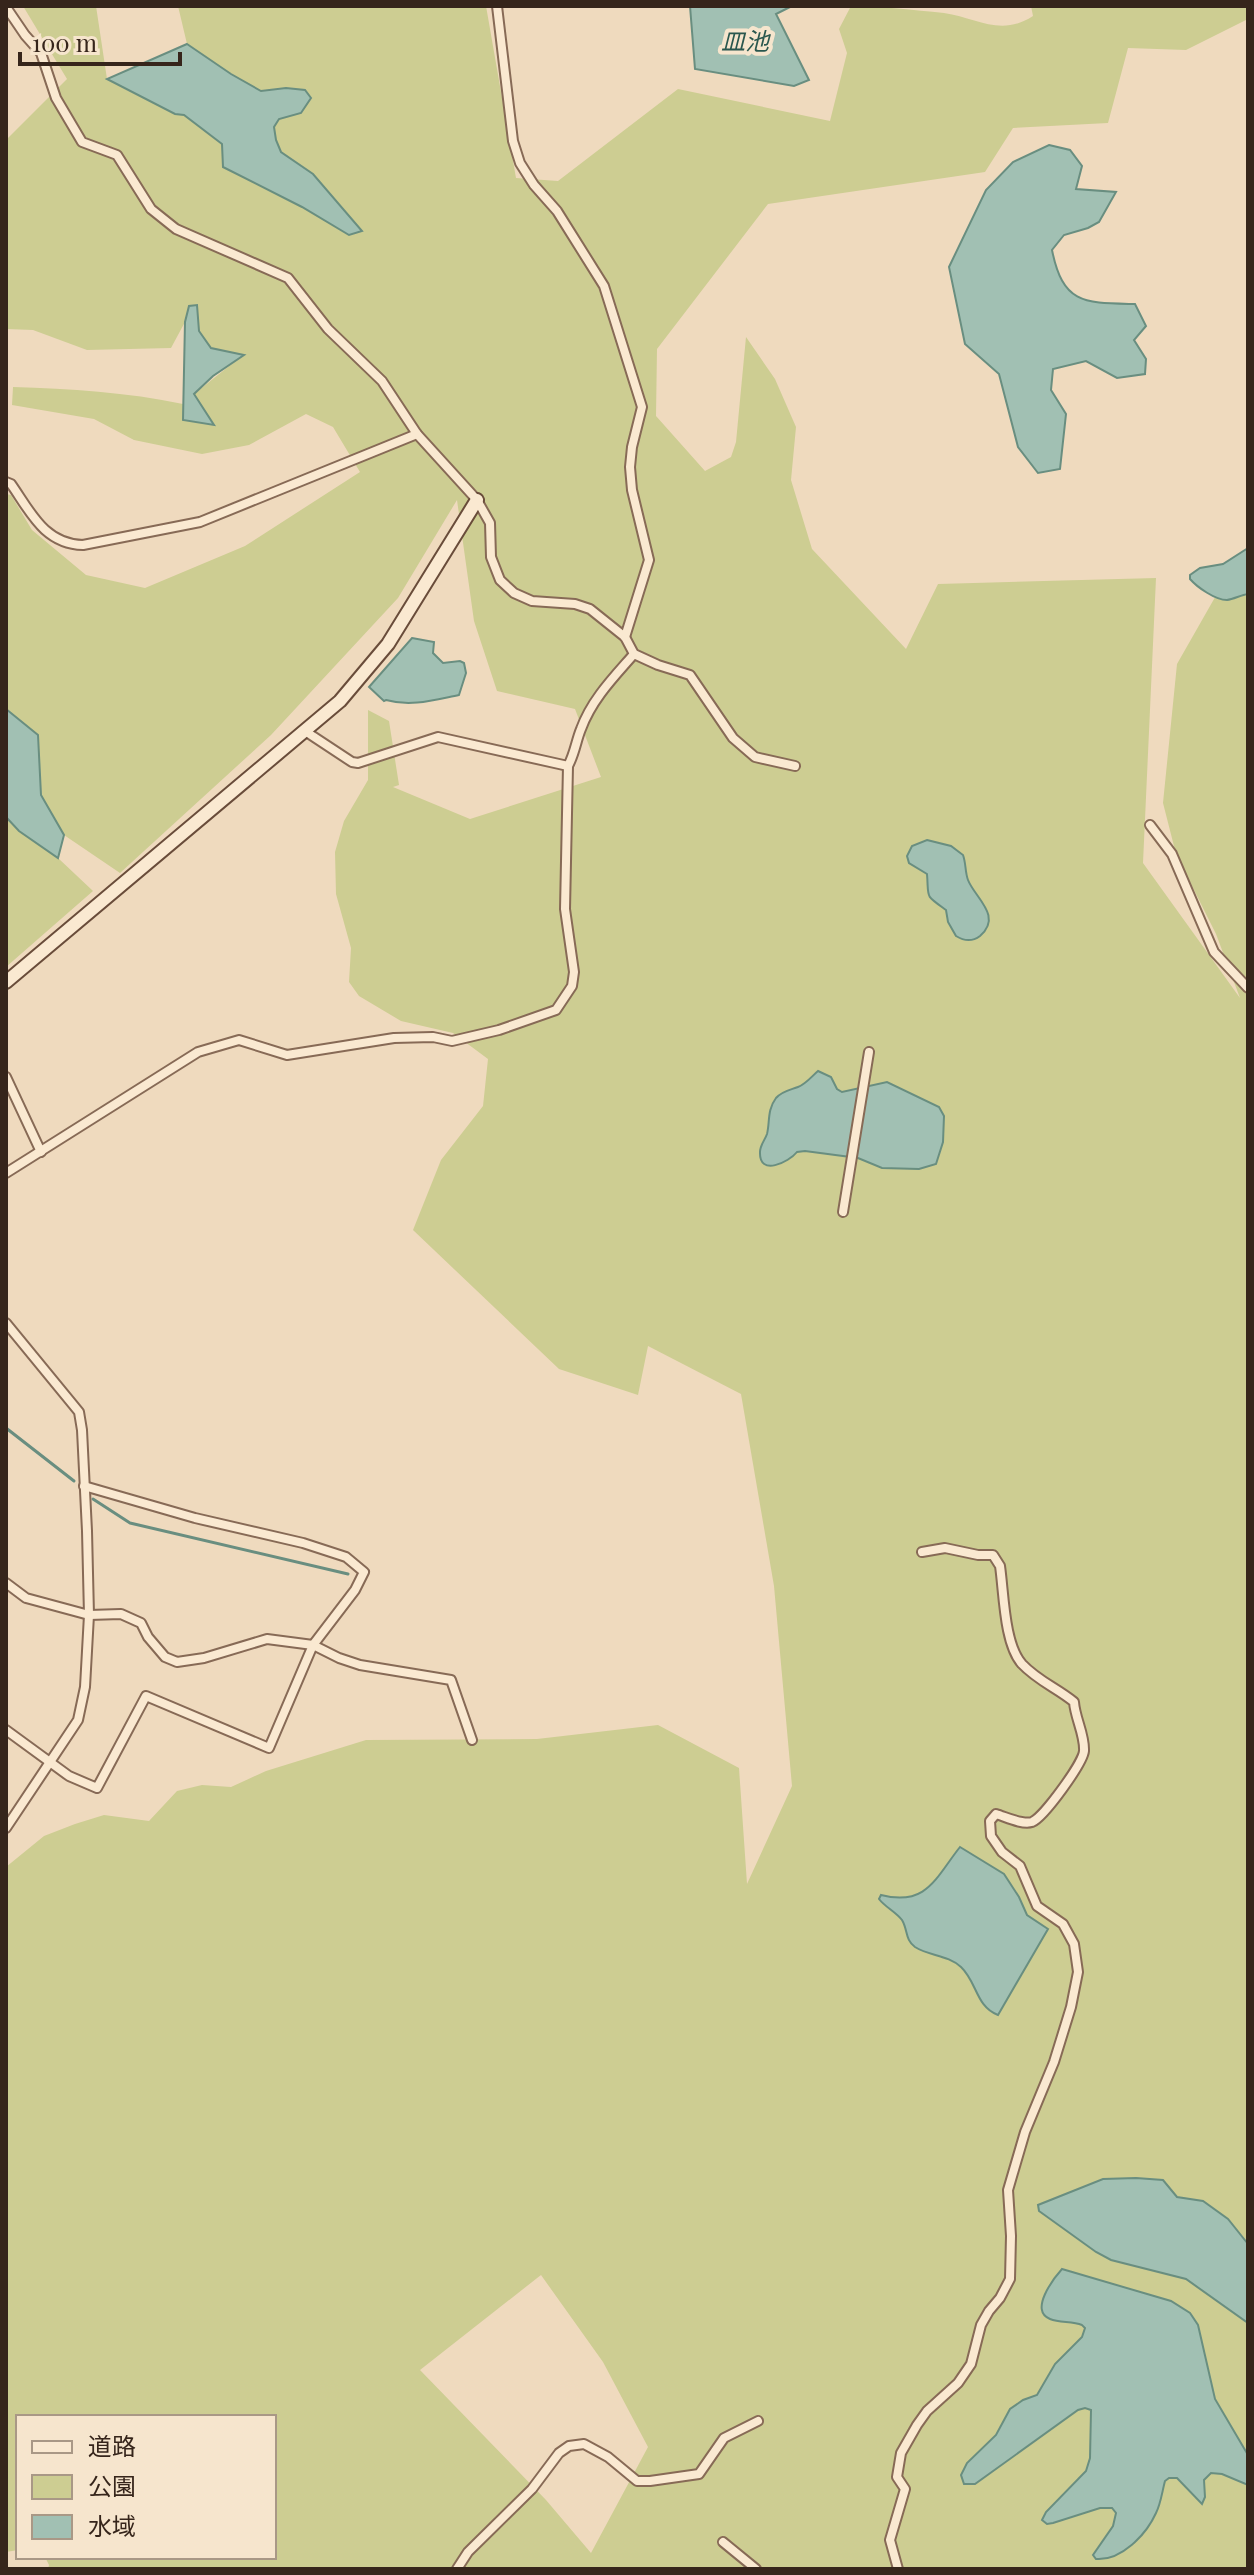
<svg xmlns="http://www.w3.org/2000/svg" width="1254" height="2575" viewBox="0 0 1254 2575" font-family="'Playfair Display','Noto Sans JP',serif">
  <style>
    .green { fill: #cdcd92; fill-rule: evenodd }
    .water { fill: #a1c0b3; stroke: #698e80; stroke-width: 2 }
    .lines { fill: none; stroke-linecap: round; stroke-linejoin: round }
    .stream { stroke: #698e80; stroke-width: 3 }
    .street-casing { stroke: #876a56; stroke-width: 12 }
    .secondary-casing { stroke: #694c3a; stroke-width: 16 }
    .street { stroke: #fae9d1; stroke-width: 8 }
    .secondary { stroke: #fae9d1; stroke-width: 12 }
    .labels { text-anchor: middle; stroke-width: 8; stroke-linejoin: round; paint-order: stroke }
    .water-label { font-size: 24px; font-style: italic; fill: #2a574e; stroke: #f6e5cd }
  </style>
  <rect width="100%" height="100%" fill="#efdabe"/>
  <g class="green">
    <path d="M23,6h73l11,73 80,-35 -9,-38h308l30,172 42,3 120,-92 152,32 17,-68 -8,-24 12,-23c31,0 62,4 93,7 33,5 57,24 89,3l-2,-10h217v13l-62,31 -58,-2 -20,75 -95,5 -28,44 -217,32 -111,145 -1,67 49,55 26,-14 5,-15 10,-105 29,42 21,48 -5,53 21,69 94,100 32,-65 218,-6 -13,285 97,135 -24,-64 -40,-80 -13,-51 14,-139 45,-79 26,-19v2003h-1200l1,-4 -4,-8h229v-140h-256v133l-12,2v-685l38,-31 31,-12 29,-9 45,6 28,-30 25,-6 29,2 35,-16 100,-31 171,-1 121,-14 81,43 8,116 45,-98 -18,-200 -33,-192 -93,-48 -10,49 -79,-26 -146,-139 28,-70 42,-54 5,-47 -35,-26 -52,-12 -42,-25 -10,-14 2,-34 -15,-54 -1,-42 9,-31 24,-41v-70l21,11 10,64 -6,2 77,32 131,-42 -26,-68 -78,-18 -23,-70 -17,-121 -59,98 -127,137 -151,138 -56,-38 -23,-40 -3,-60 -32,-26v-215l5,1 21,35 54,45 59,13 100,-42 115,-74 -27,-45 -27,-13 -57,31 -47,9 -68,-14 -40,-21 -82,-14 1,-18c57,2 114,5 170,17v16l18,-15 -7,-11 49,-39 -32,-6 -12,-17 -2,-27 -8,2 -4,15 -14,26 -84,2 -54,-20 -27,-1v-189l61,-61zM541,2275l62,87 45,85 -57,106 -45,-53 -126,-130z"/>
    <polygon points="6,817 19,831 58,858 93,891 6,967"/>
  </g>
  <g class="water">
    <polygon points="690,6 792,6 776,14 809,80 794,86 695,69"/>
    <polygon points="187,44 231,74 261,91 286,88 305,90 311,98 301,113 279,119 274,127 276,140 281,152 313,174 362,231 349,235 302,207 223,167 222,144 184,115 175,114 107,79"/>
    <path d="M1049,145l21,5 12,16 -6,23 40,3 -17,30 -11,6 -24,7 -12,15c11,55 33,53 83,54l11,22 -12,14 12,19 -1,15 -28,4 -31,-17 -33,8 -2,21 15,24 -6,55 -22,4 -20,-26 -19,-73 -34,-30 -16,-77 37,-77 27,-28z"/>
    <polygon points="197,305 199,331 211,348 244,355 213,376 194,394 214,425 183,420 185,322 189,306"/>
    <path d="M1248,548v46c-7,1 -14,5 -21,6 -12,0 -30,-13 -37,-21v-4l10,-7 23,-4z"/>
    <path d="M412,638l22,4 -1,11 10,10 17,-2 4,2 2,10 -7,22c-25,5 -48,12 -73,5l-2,1 -15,-14z"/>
    <polygon points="6,709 38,735 41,795 64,835 58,858 19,831 6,817"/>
    <path d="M927,840l24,6 12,9c3,8 2,17 5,25 7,18 35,36 12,56 -8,6 -16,5 -24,0l-8,-14 -2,-12c-22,-16 -17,-11 -19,-36l-18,-11 -2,-7 5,-10z"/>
    <path d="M818,1071l13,6 6,12 5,3 45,-10 52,25 5,9 -1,26 -7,22 -17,5 -37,-1 -24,-10 -53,-7 -8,1c-8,10 -38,25 -37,0 0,-7 5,-12 7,-18 3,-12 0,-24 9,-36 6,-7 14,-8 22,-11 8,-3 14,-11 20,-16z"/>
    <path d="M960,1847l44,27 15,23 8,18 21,14 -50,86c-22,-8 -21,-33 -37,-48 -13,-12 -32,-11 -46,-20 -10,-7 -7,-17 -13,-27 -6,-8 -17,-13 -23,-21l2,-4c46,12 55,-18 79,-48z"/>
    <polygon points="1136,2178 1163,2180 1177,2197 1203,2201 1228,2219 1248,2244 1248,2323 1186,2279 1111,2260 1096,2252 1039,2211 1038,2205 1103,2179"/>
    <path d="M1062,2269l109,32 19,12 8,12 17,74 33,56v30l-26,-11 -11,-1 -7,7 1,17 -3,7 -25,-26h-8l-4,3c-3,11 -4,22 -9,32 -10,22 -35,48 -60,46l-3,-4 20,-29 3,-13 -4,-5h-12l-47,15 -6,1 -5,-4 4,-8 40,-41 4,-13 1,-48 -6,-2 -7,2 -103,74h-11l-3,-9 6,-12 29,-28 14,-26 13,-9 14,-5 18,-31 27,-27 3,-9 -3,-3c-10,-4 -22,-2 -32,-6 -21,-8 3,-40 12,-50z"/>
  </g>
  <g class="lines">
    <g class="stream">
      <polyline points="6,1428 74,1481"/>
      <polyline points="93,1499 130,1523 348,1574"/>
    </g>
    <g class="street-casing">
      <g id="street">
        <polyline points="497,6 513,141 520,163 534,185 557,211 604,286 642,407 632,447 630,467 632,490 649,560 625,637"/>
        <polyline points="6,7 25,35 41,53 56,98 82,142 117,155 151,209 176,229 288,278 328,329 382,381 417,434 477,500 490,523 491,557 500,580 514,593 532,601 575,604 590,609 625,637 634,654 658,665 690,675 733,738 755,757 795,766"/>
        <path d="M6,482l5,2c19,27 33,60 72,61l117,-23 217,-88"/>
        <polyline points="305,731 352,762 358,763 438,737 568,766"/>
        <polyline points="1150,825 1172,854 1214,952 1248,988"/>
        <polyline points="6,1077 41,1152"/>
        <path d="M6,1173l192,-121 41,-12 48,15 107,-17 39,-1 19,4 47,-11 57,-20 16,-24 2,-14 -9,-63 3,-143c7,-13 8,-25 13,-37 11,-30 33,-52 53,-75"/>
        <polyline points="843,1212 869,1052"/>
        <polyline points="6,1323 79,1412 82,1430 87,1531 89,1615 85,1687 78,1720 6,1828"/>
        <polyline points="6,1583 26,1598 89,1615 121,1614 141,1623 148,1637 165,1657 177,1662 204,1658 267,1639 313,1645 339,1658 360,1665 451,1680 472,1740"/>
        <polyline points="6,1730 69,1776 97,1788 146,1696 269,1748 313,1645 355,1590 364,1572 346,1557 303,1543 195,1518 84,1486"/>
        <polyline points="723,2542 756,2569"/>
        <polyline points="457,2569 468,2552 532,2489 559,2453 569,2446 584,2444 608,2457 637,2481 650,2481 699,2474 724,2438 758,2421"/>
        <path d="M898,2569l-8,-29 15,-51 -8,-12 4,-24 16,-28 10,-14 31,-28 13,-19 10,-39 8,-14 11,-13 10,-19 1,-43 -3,-46 17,-58 29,-70 17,-55 7,-35 -4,-28 -11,-20 -26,-18 -17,-40 -18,-14 -11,-16 -1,-15 6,-7c10,3 26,11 36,8 12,-5 51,-59 52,-71 1,-16 -9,-33 -10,-49 -17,-14 -36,-21 -52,-38 -18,-20 -18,-71 -22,-98l-7,-11h-15l-33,-7 -23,4"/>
      </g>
    </g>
    <g class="secondary-casing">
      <polyline id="secondary" points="6,982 340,701 388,644 477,500"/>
    </g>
    <use href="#street" class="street"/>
    <use href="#secondary" class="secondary"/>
  </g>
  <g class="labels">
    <g class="water-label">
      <text x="745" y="50">皿池</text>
    </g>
  </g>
  <rect width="1254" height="2575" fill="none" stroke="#36251b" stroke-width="16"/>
  <rect x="16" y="2415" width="260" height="144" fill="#f6e5cd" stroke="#a99886" stroke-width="2"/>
  <rect x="32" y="2441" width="40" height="12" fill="#fae9d1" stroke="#a99886" stroke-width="2"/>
  <text x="88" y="2455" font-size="24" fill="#36251b">道路</text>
  <rect x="32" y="2475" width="40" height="24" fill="#cdcd92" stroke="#a99886" stroke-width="2"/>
  <text x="88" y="2495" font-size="24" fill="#36251b">公園</text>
  <rect x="32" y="2515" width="40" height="24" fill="#a1c0b3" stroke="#a99886" stroke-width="2"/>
  <text x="88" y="2535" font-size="24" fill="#36251b">水域</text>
  <path d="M20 52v12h160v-12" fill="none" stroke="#36251b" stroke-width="4"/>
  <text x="32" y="52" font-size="24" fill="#36251b" stroke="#f6e5cd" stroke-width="6" paint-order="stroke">100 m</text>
</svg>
